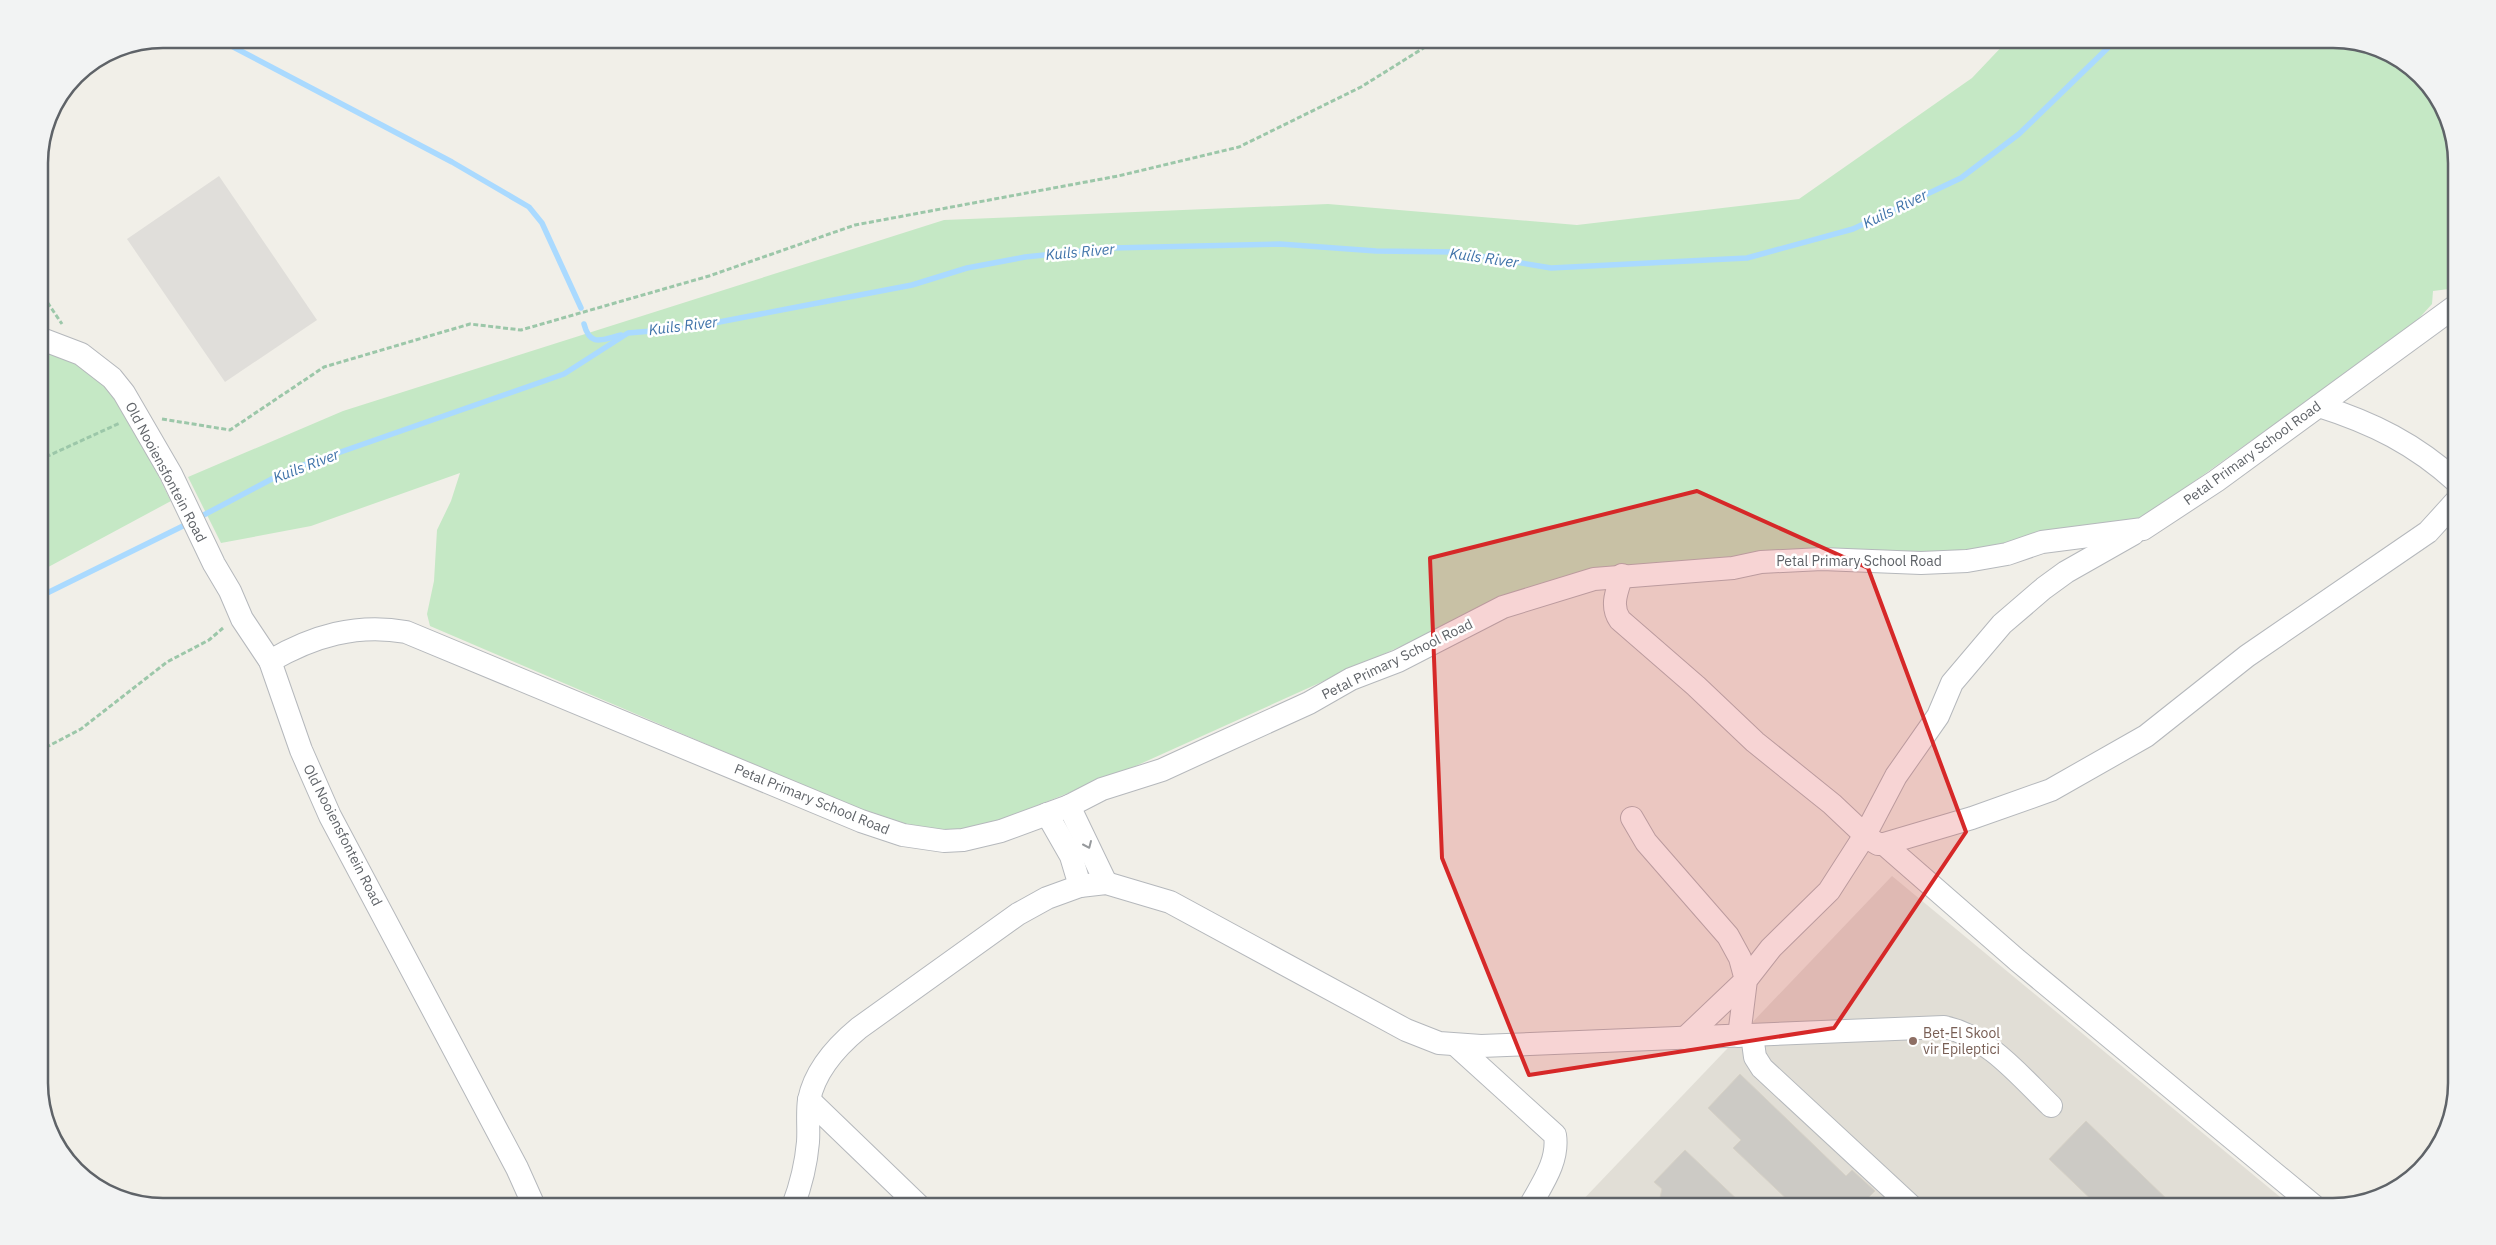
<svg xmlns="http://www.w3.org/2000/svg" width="2496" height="1245" viewBox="0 0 2496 1245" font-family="'IBM Plex Sans',sans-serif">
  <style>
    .industrial { fill: #e0deda }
    .education { fill: #e1ded6 }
    .green { fill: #c5e8c5 }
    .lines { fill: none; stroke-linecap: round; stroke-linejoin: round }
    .stream { stroke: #aadaff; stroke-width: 5.5 }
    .building { fill: #cccac5; stroke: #d6d1c6 }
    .minor-casing { stroke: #b5b8bc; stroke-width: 24 }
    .path { stroke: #9cc7a9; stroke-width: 3; stroke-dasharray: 5 2.5; stroke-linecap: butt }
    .minor { stroke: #fff; stroke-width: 22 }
    .oneway { stroke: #979a9d }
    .marked { fill: #d62828; fill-opacity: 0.2; stroke: #d62828; stroke-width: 4; stroke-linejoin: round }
    .education-dot { fill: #8d6e63; stroke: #fff; stroke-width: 2 }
    .labels { text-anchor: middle; stroke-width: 5; stroke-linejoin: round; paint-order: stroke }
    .street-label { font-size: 14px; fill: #5f6368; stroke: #fff }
    .education-label { font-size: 14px; fill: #785e54; stroke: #fff; text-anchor: start }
    .water-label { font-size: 15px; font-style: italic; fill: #4174aa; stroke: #fff }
    .rim { fill: none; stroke: #5f6368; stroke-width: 2.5 }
  </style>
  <rect width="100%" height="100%" fill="#f1efe8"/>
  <polygon class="industrial" points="219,176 317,320 225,382 127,239"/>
  <polygon class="education" points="1892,876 2291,1206 1577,1206"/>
  <g class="green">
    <polygon points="2009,39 2333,39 2388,51 2437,94 2457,155 2457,288 2433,291 2432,304 2412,326 2140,520 1949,555 1821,553 1499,602 1129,769 993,823 958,831 919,830 877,817 430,626 427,614 434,581 437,530 451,501 460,473 311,526 221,543 188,477 343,411 944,220 1328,204 1577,225 1799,199 1972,78"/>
    <path d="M39,345c74,21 101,94 132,156l-132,71z"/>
  </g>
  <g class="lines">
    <g class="stream">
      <polyline points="218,39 452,162 529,207 542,223 581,308"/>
      <path d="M584,324c6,24 19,15 37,11"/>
      <polyline points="198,518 289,470 564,374 628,333 688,328 823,302 912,285 967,268 1025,257 1112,248 1280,244 1376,251 1455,252 1551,268 1747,258 1853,229 1961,178 2019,134 2117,39"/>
      <polyline points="39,597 189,523"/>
    </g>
  </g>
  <g class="building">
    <polygon points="1740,1074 1846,1176 1852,1170 1875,1191 1860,1206 1794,1206 1733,1148 1741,1140 1708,1108"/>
    <polygon points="2086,1121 2174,1206 2098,1206 2049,1159"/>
    <polygon points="1685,1150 1744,1206 1658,1206 1662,1189 1654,1182"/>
  </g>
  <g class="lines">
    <g class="minor-casing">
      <g id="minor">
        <polyline points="39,338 81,354 112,378 124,393 171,474 214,564 230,591 242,619 270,661 301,750 330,816 517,1168 534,1206"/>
        <path d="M2319,406c54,17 96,38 138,76"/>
        <path d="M1622,575c-5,16 -12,31 -2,45l76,66 59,56 77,62 36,34 10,6h6l88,-26 79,-28 95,-54 101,-80 181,-124 29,-32"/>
        <path d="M270,661c43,-25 87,-38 136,-29l455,189 42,14 41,6 19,-1 38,-9 68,-25 33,-17 60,-19 48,-22 99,-45 42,-24 47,-18 105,-54 91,-28 139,-11 28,-6 61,-3 99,4 46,-2 40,-7 35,-12 101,-13 73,-48 241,-176"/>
        <polyline points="1069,806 1106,883"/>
        <polyline points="1047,814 1071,856 1080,886"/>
        <polyline points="1632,818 1646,842 1728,936 1740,958 1746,980 1685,1038"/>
        <polyline points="1884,844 2017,960 2314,1206"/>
        <polyline points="1752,1035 1755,1057 1762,1068 1911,1206"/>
        <polyline points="1739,1036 1746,980 1771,948 1829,891 1865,835 1896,776 1938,716 1952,683 2002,624 2044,588 2066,572 2133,534"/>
        <path d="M1457,1046l98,89c4,26 -13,49 -25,71"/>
        <polyline points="809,1100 919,1206"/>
        <path d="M793,1206c8,-21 13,-41 15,-64 1,-13 -1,-29 1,-42 6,-30 27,-53 50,-72l159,-114 29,-16 33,-12 26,-3 64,19 236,128 33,13 42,3 463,-19c44,9 76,49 107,79"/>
      </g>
    </g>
    <g class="path">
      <polyline points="39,290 62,324"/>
      <polyline points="162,419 230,430 324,367 470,324 521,330 709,276 855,225 1118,176 1239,147 1361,87 1438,39"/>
      <polyline points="39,460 120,423"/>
      <polyline points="39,751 81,729 167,662 209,640 223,628"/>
    </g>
    <use href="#minor" class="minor"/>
  </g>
  <defs><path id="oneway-chevron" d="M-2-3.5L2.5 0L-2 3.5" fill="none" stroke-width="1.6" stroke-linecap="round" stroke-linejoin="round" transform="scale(1.25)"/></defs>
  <use class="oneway" href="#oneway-chevron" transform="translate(1088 845) rotate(66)"/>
  <path class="marked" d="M1697,491l171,77 98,264 -132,196 -305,47 -87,-217 -12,-300z"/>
  <circle class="education-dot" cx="1913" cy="1041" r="5"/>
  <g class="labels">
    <g class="street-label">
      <text transform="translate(2252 453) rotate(-36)" y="5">Petal Primary School Road</text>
      <text transform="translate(166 472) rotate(62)" y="5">Old Nooiensfontein Road</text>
      <text x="1859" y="566">Petal Primary School Road</text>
      <text transform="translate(1397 659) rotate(-26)" y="5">Petal Primary School Road</text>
      <text transform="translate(812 799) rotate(22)" y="5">Petal Primary School Road</text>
      <text transform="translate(343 835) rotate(63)" y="5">Old Nooiensfontein Road</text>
    </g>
    <g class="education-label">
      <text x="1923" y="1038">Bet-El Skool<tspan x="1923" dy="16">vir Epileptici</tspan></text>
    </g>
    <g class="water-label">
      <text transform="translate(1895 209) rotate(-26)" y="5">Kuils River</text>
      <text transform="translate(1080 252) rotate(-5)" y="5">Kuils River</text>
      <text transform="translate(1484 258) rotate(8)" y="5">Kuils River</text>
      <text transform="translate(683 326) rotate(-7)" y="5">Kuils River</text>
      <text transform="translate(306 466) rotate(-21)" y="5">Kuils River</text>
    </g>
  </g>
  <path d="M0 0H2496V1245H0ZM163 48H2333A115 115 0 0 1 2448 163V1083A115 115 0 0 1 2333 1198H163A115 115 0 0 1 48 1083V163A115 115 0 0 1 163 48Z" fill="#f2f3f3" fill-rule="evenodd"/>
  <path class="rim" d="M163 48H2333A115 115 0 0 1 2448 163V1083A115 115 0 0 1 2333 1198H163A115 115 0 0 1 48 1083V163A115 115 0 0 1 163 48Z"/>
</svg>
